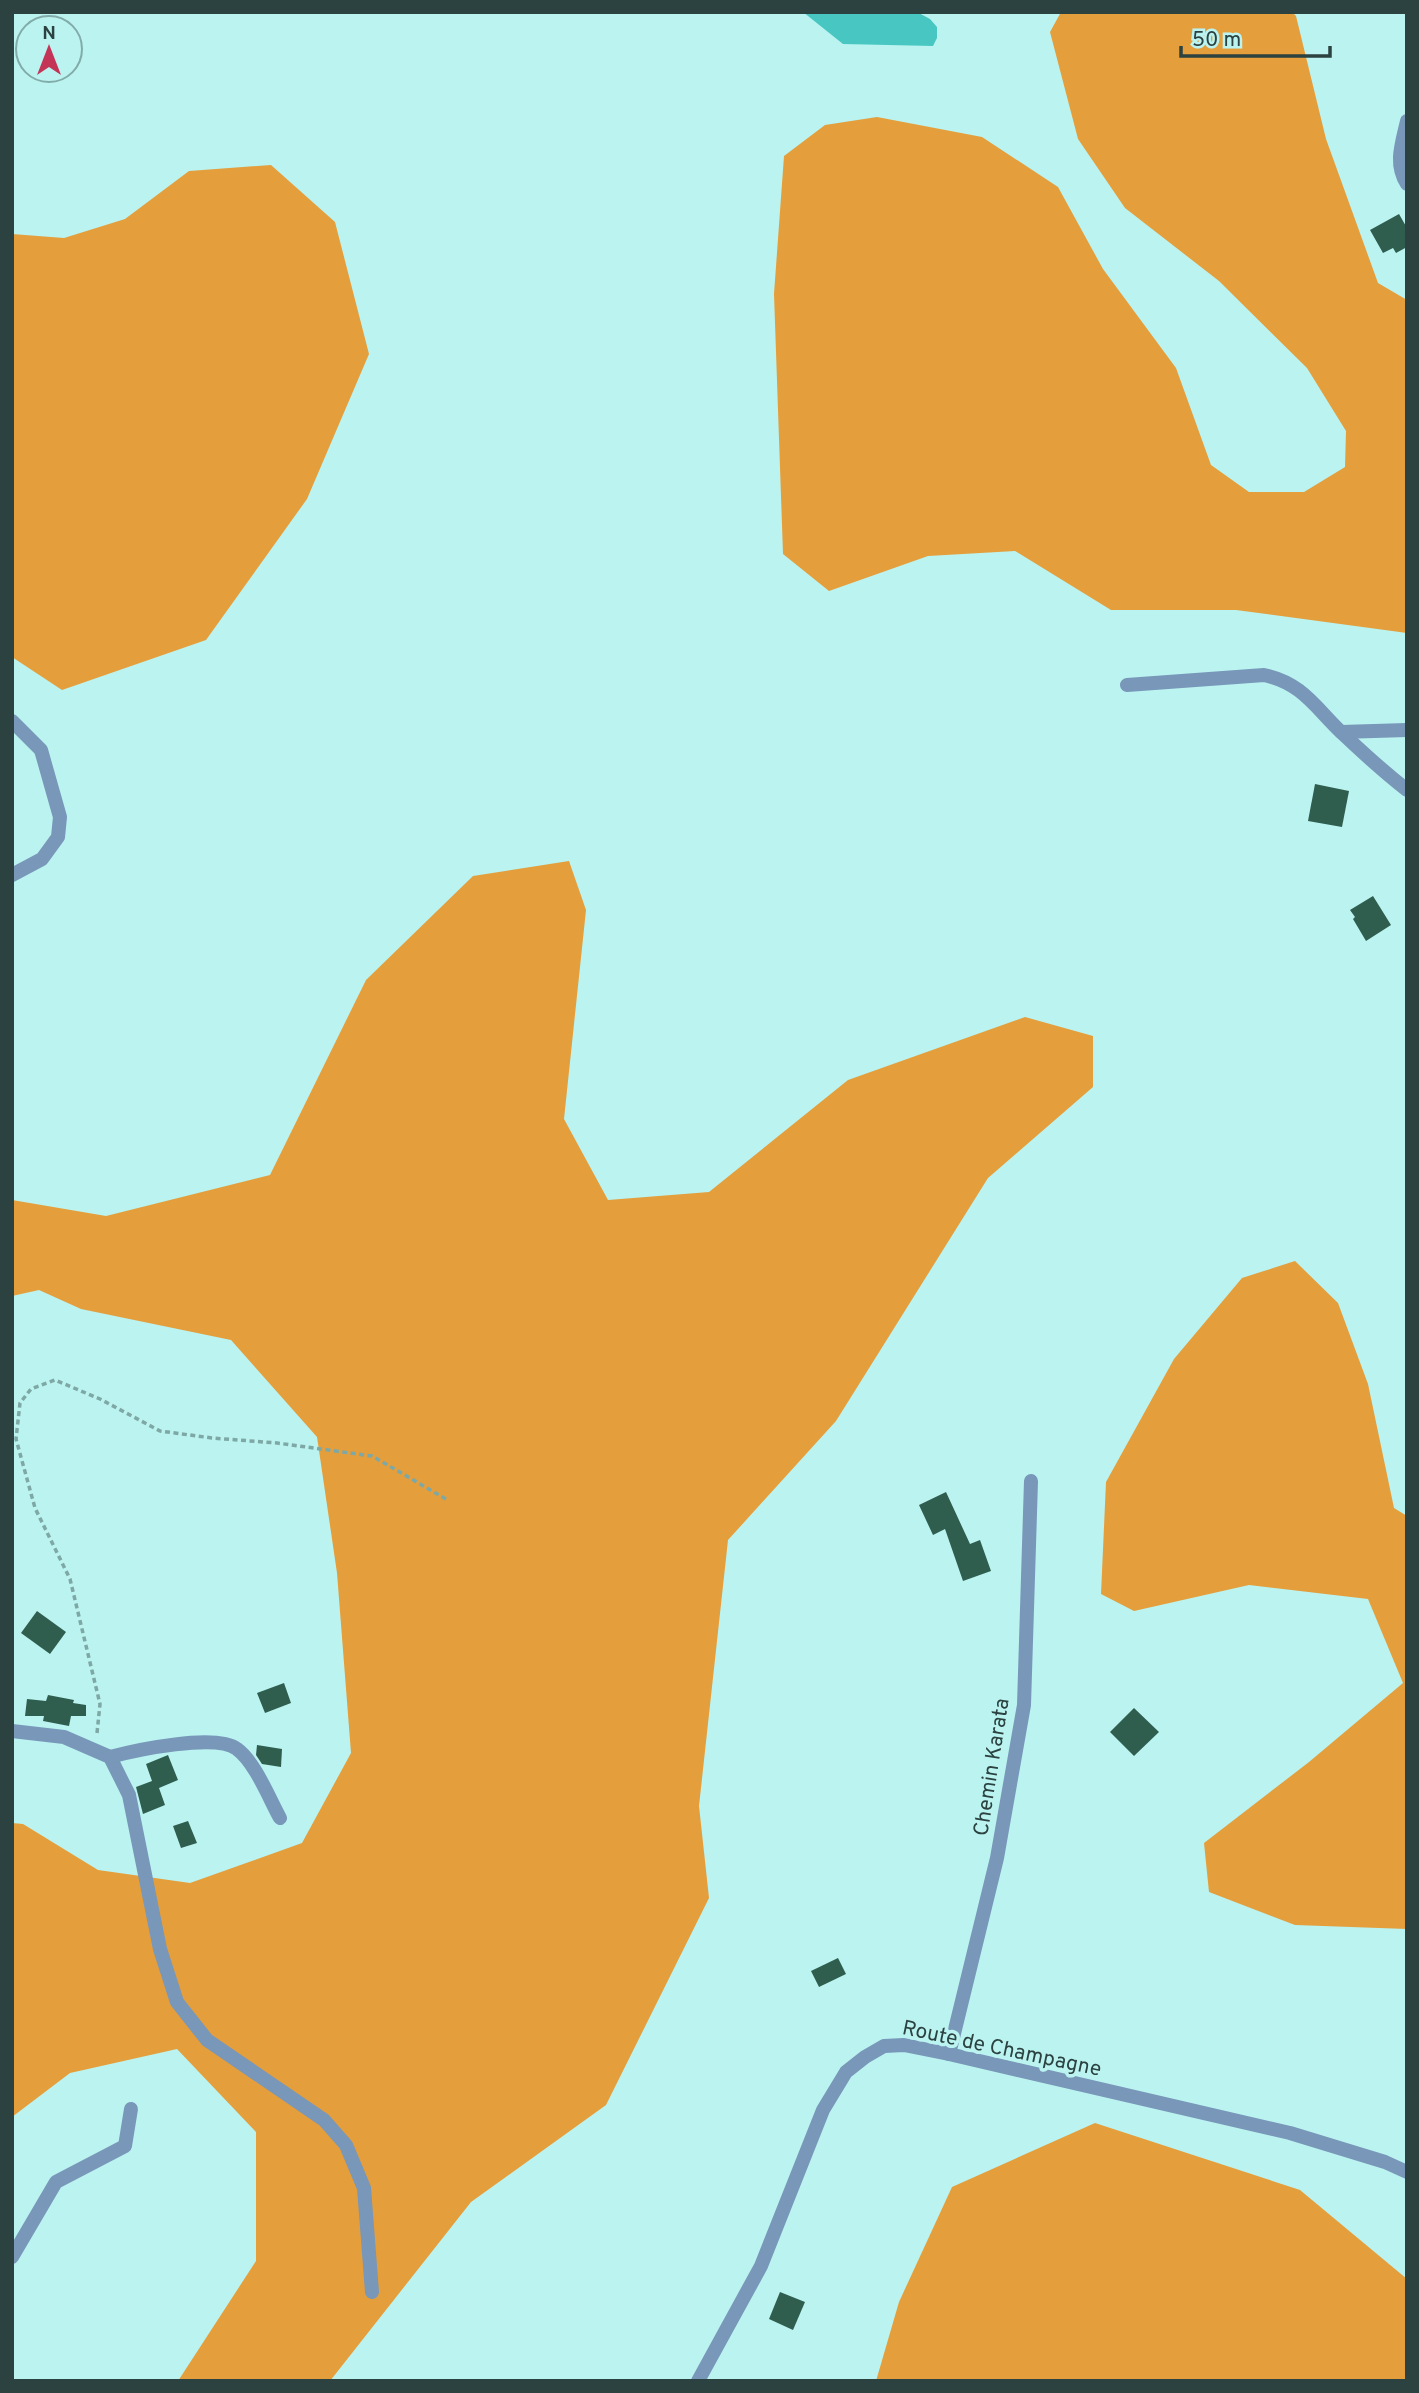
<svg xmlns="http://www.w3.org/2000/svg" width="1419" height="2393" viewBox="0 0 1419 2393" font-family="Overpass,sans-serif">
  <style>
    .forest { fill: #e49e3c }
    .water { fill: #48c7c2 }
    .building { fill: #2f5e4f }
    .lines { fill: none; stroke-linecap: round; stroke-linejoin: round }
    .path { stroke: #7ea8a5; stroke-width: 3.5; stroke-dasharray: 5 3.5; stroke-linecap: butt }
    .minor { stroke: #7897b9; stroke-width: 14 }
    .labels { text-anchor: middle; stroke-width: 7; stroke-linejoin: round; paint-order: stroke }
    .street-label { font-size: 21px; fill: #2b4240; stroke: #bbf3f0 }
  </style>
  <rect width="100%" height="100%" fill="#bbf3f0"/>
  <g class="forest">
    <polygon points="1061,12 1292,12 1296,16 1326,139 1378,283 1407,300 1407,633 1236,610 1111,610 1015,551 928,556 829,591 783,554 774,294 784,156 825,125 877,117 982,137 1058,187 1103,269 1176,368 1211,465 1249,492 1304,492 1345,467 1346,431 1307,368 1219,281 1125,208 1078,139 1050,32"/>
    <polygon points="271,165 335,222 369,354 307,499 206,640 62,690 12,657 12,234 64,238 125,219 189,171"/>
    <polygon points="569,861 586,910 564,1119 608,1200 709,1192 848,1080 1025,1017 1093,1036 1093,1087 988,1178 836,1421 728,1540 699,1806 709,1898 606,2105 471,2202 330,2381 178,2381 256,2261 256,2132 177,2049 70,2073 12,2117 12,1823 23,1824 98,1870 190,1883 302,1843 351,1753 337,1573 317,1437 231,1340 81,1309 39,1290 12,1296 12,1200 106,1216 270,1175 366,980 473,876"/>
    <polygon points="1295,1261 1338,1303 1368,1384 1394,1508 1407,1516 1407,1929 1295,1925 1209,1892 1204,1843 1309,1762 1403,1683 1368,1599 1249,1585 1134,1611 1101,1594 1106,1482 1174,1359 1242,1278"/>
    <polygon points="1095,2123 1300,2190 1407,2279 1407,2381 876,2381 899,2302 952,2187"/>
  </g>
  <polygon class="water" points="803,12 917,12 930,19 937,27 937,38 933,46 843,44"/>
  <g class="building">
    <polygon points="1399,214 1407,228 1407,247 1396,253 1393,248 1383,253 1370,230"/>
    <polygon points="1315,784 1349,791 1342,827 1308,821"/>
    <polygon points="1373,896 1391,925 1366,941 1353,919 1355,917 1350,910"/>
    <polygon points="946,1492 970,1544 980,1540 991,1571 963,1581 945,1529 933,1535 919,1505"/>
    <polygon points="37,1611 66,1632 50,1654 21,1633"/>
    <polygon points="284,1683 291,1703 265,1713 257,1693"/>
    <polygon points="48,1695 74,1700 73,1703 86,1705 86,1716 71,1716 69,1726 43,1721 44,1716 25,1716 27,1699 46,1701"/>
    <polygon points="1134,1708 1159,1732 1134,1756 1110,1732"/>
    <polygon points="257,1745 282,1749 281,1767 262,1764 256,1755"/>
    <polygon points="168,1755 178,1780 159,1788 165,1805 143,1814 136,1787 152,1781 146,1764"/>
    <polygon points="188,1821 197,1843 181,1848 173,1826"/>
    <polygon points="838,1958 846,1974 819,1987 811,1971"/>
    <polygon points="780,2292 805,2302 793,2330 769,2319"/>
  </g>
  <g class="lines">
    <polyline class="path" points="97,1733 100,1704 70,1579 35,1508 16,1439 20,1403 31,1389 55,1380 100,1399 160,1431 212,1438 277,1443 372,1456 446,1499"/>
    <g class="minor">
      <path d="M1407,121c-5,22 -13,43 0,63"/>
      <path d="M1127,685l137,-10c38,8 51,32 77,57 21,20 43,40 66,58"/>
      <polyline points="12,721 41,750 60,817 58,837 42,859 12,875"/>
      <polyline points="1341,732 1407,730"/>
      <polyline points="12,1731 64,1737 110,1757 129,1795 160,1949 177,2002 207,2040 324,2120 346,2145 364,2188 372,2292"/>
      <path d="M110,1757c26,-7 106,-24 127,-8 18,13 32,49 43,69"/>
      <polyline points="949,2054 997,1858 1024,1705 1031,1481"/>
      <polyline points="12,2257 56,2182 125,2146 131,2109"/>
      <polyline points="698,2381 761,2266 823,2110 846,2072 865,2057 884,2046 904,2045 949,2054 1290,2133 1385,2162 1407,2172"/>
    </g>
  </g>
  <g class="labels">
    <g class="street-label">
      <text transform="translate(991 1767) rotate(-81)" y="7">Chemin Karata</text>
      <text transform="translate(1002 2048) rotate(12)" y="7">Route de Champagne</text>
    </g>
  </g>
  <rect width="1419" height="2393" fill="none" stroke="#2b4240" stroke-width="28"/>
  <g transform="translate(49 49)"><circle r="33" fill="#bbf3f0" stroke="#81acaa" stroke-width="2"/>
  <path d="M0-5L12 26L0 18L-12 26Z" fill="#c43457"/>
  <text y="-10" font-size="19" font-weight="bold" text-anchor="middle" fill="#2b4240">N</text>
  </g>
  <path d="M1181 46v10h149v-10" fill="none" stroke="#2b4240" stroke-width="3.5"/>
  <text x="1192" y="46" font-size="21" fill="#2b4240" stroke="#bbf3f0" stroke-width="5" paint-order="stroke">50 m</text>
</svg>
